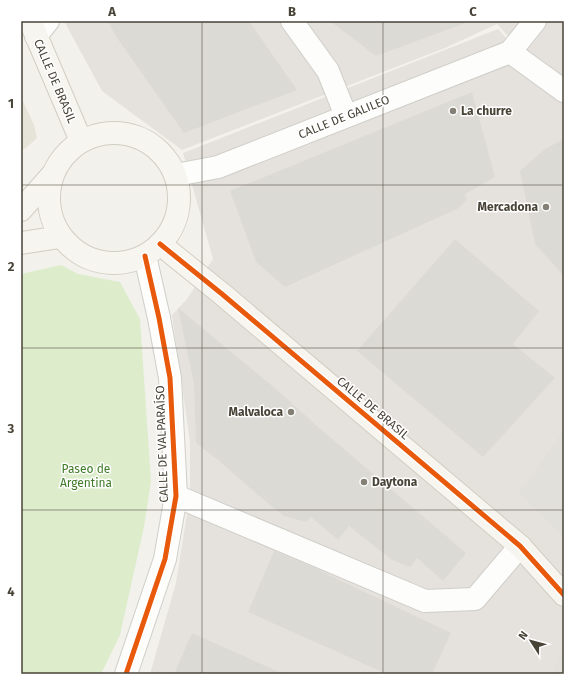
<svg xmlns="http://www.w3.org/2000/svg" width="585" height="695" viewBox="0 0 585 695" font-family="'Fira Sans',sans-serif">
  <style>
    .residential { fill: #e6e3d9 }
    .industrial { fill: #e5e2dd }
    .green { fill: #ddedcc }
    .parking { fill: #e1e0db }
    .building { fill: #dbdad4 }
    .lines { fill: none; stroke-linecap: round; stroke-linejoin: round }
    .street-casing { stroke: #d0cec9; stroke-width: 24 }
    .secondary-casing { stroke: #d1cec3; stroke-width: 24 }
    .street { stroke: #fdfdfc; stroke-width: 22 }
    .secondary { stroke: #f7f5ef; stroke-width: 22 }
    .cycleway-casing { stroke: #fff; stroke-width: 8 }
    .cycleway { stroke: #e8590c; stroke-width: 5 }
    .grid { fill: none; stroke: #484337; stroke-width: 1; stroke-opacity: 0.55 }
    .poi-dot { fill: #848076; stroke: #fff; stroke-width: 1.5 }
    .labels { text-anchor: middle; stroke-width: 3; stroke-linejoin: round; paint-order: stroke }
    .street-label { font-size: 12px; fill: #484337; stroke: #fff }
    .poi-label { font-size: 12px; font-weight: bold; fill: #484337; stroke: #fff; text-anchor: start }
    .park-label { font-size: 12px; fill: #417c28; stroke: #fff }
    .neatline { fill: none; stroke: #484337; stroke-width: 1.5 }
    .grid-label { font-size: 13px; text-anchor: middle; font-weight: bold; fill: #484337 }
  </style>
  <rect width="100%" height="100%" fill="#f2f1ec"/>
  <polygon class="residential" points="21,97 34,125 37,138 26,148 21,150"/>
  <g class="industrial">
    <polygon points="64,21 564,21 564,98 497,24 445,48 182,150 102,91"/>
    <polygon points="498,29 564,102 564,674 150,674 176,583 190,495 190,442 172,315 187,299 213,259 183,153"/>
  </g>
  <polygon class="green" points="61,265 78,274 120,282 140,319 151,481 144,527 120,635 101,674 21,674 21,274"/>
  <g class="parking">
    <polygon points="564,430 564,537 519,493"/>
    <polygon points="561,654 564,658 564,674 551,674"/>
  </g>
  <g class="building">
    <polygon points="108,21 249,21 297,90 184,133 115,35"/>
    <polygon points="330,21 464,21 465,23 376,56"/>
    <polygon points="472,92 495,177 465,194 467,199 459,208 285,287 256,262 230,191"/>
    <polygon points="564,139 564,276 535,244 520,171 545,149"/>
    <polygon points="455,239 539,311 513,344 555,378 483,457 357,351"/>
    <polygon points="178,308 276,389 317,426 466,553 443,581 417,558 410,567 392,560 349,526 338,540 311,517 306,522 284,516 258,495 217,459 196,443 194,384"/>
    <polygon points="274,551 312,567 451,633 432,674 387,674 248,612"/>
    <polygon points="192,633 284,674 174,674"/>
  </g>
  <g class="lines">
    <g class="street-casing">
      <g id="street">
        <polyline points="292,21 328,71 346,116"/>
        <polyline points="36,36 48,21"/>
        <polyline points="510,52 564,91"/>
        <polyline points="176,175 218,167 510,52 535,21"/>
        <polyline points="176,496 425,601 475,599 520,546"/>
        <polyline points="126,674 165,559 176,496 170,378 159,318 145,256"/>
      </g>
    </g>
    <g class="secondary-casing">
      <g id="secondary">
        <polyline points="30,21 81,141"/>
        <circle cx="114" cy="198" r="65"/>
        <polyline points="21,210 52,175"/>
        <polyline points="21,243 60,237"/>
        <polyline points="160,244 222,294 520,546 564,595"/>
      </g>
    </g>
    <use href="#street" class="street"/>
    <use href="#secondary" class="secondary"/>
    <g class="cycleway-casing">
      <g id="cycleway">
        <polyline points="160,244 222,294 520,546 564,595"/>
        <polyline points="126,674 165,559 176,496 170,378 159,318 145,256"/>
      </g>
    </g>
    <use href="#cycleway" class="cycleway"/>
  </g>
  <path class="grid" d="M202,21v653M383,21v653M21,185h543M21,348h543M21,510h543"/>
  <g class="poi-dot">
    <circle cx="453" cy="111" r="4"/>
    <circle cx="546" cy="207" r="4"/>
    <circle cx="291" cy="412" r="4"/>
    <circle cx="364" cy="482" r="4"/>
  </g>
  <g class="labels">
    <g class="street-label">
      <text transform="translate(55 81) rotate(67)" y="4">CALLE DE BRASIL</text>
      <text transform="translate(344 117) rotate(-22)" y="4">CALLE DE GALILEO</text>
      <text transform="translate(373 408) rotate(40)" y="4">CALLE DE BRASIL</text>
      <text transform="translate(162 444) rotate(-92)" y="4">CALLE DE VALPARAÍSO</text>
    </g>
    <g class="poi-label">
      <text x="461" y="115">La churre</text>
      <text x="538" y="211" text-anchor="end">Mercadona</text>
      <text x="283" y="416" text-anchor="end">Malvaloca</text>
      <text x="372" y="486">Daytona</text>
    </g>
    <g class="park-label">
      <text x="86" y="473">Paseo de<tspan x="86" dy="14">Argentina</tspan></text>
    </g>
  </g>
  <rect width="585" height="695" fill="none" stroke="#ffffff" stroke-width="44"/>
  <g transform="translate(531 641) rotate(306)" stroke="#ffffff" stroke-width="3" paint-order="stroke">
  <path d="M0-3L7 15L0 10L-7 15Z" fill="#484337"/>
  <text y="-6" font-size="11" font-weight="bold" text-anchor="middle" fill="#484337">N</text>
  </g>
  <rect x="22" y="22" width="541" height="651" class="neatline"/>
  <g class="grid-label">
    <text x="112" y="16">A</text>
    <text x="292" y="16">B</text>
    <text x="473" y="16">C</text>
    <text x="11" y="108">1</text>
    <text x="11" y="271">2</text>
    <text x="11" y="433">3</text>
    <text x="11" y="596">4</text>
  </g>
</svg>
